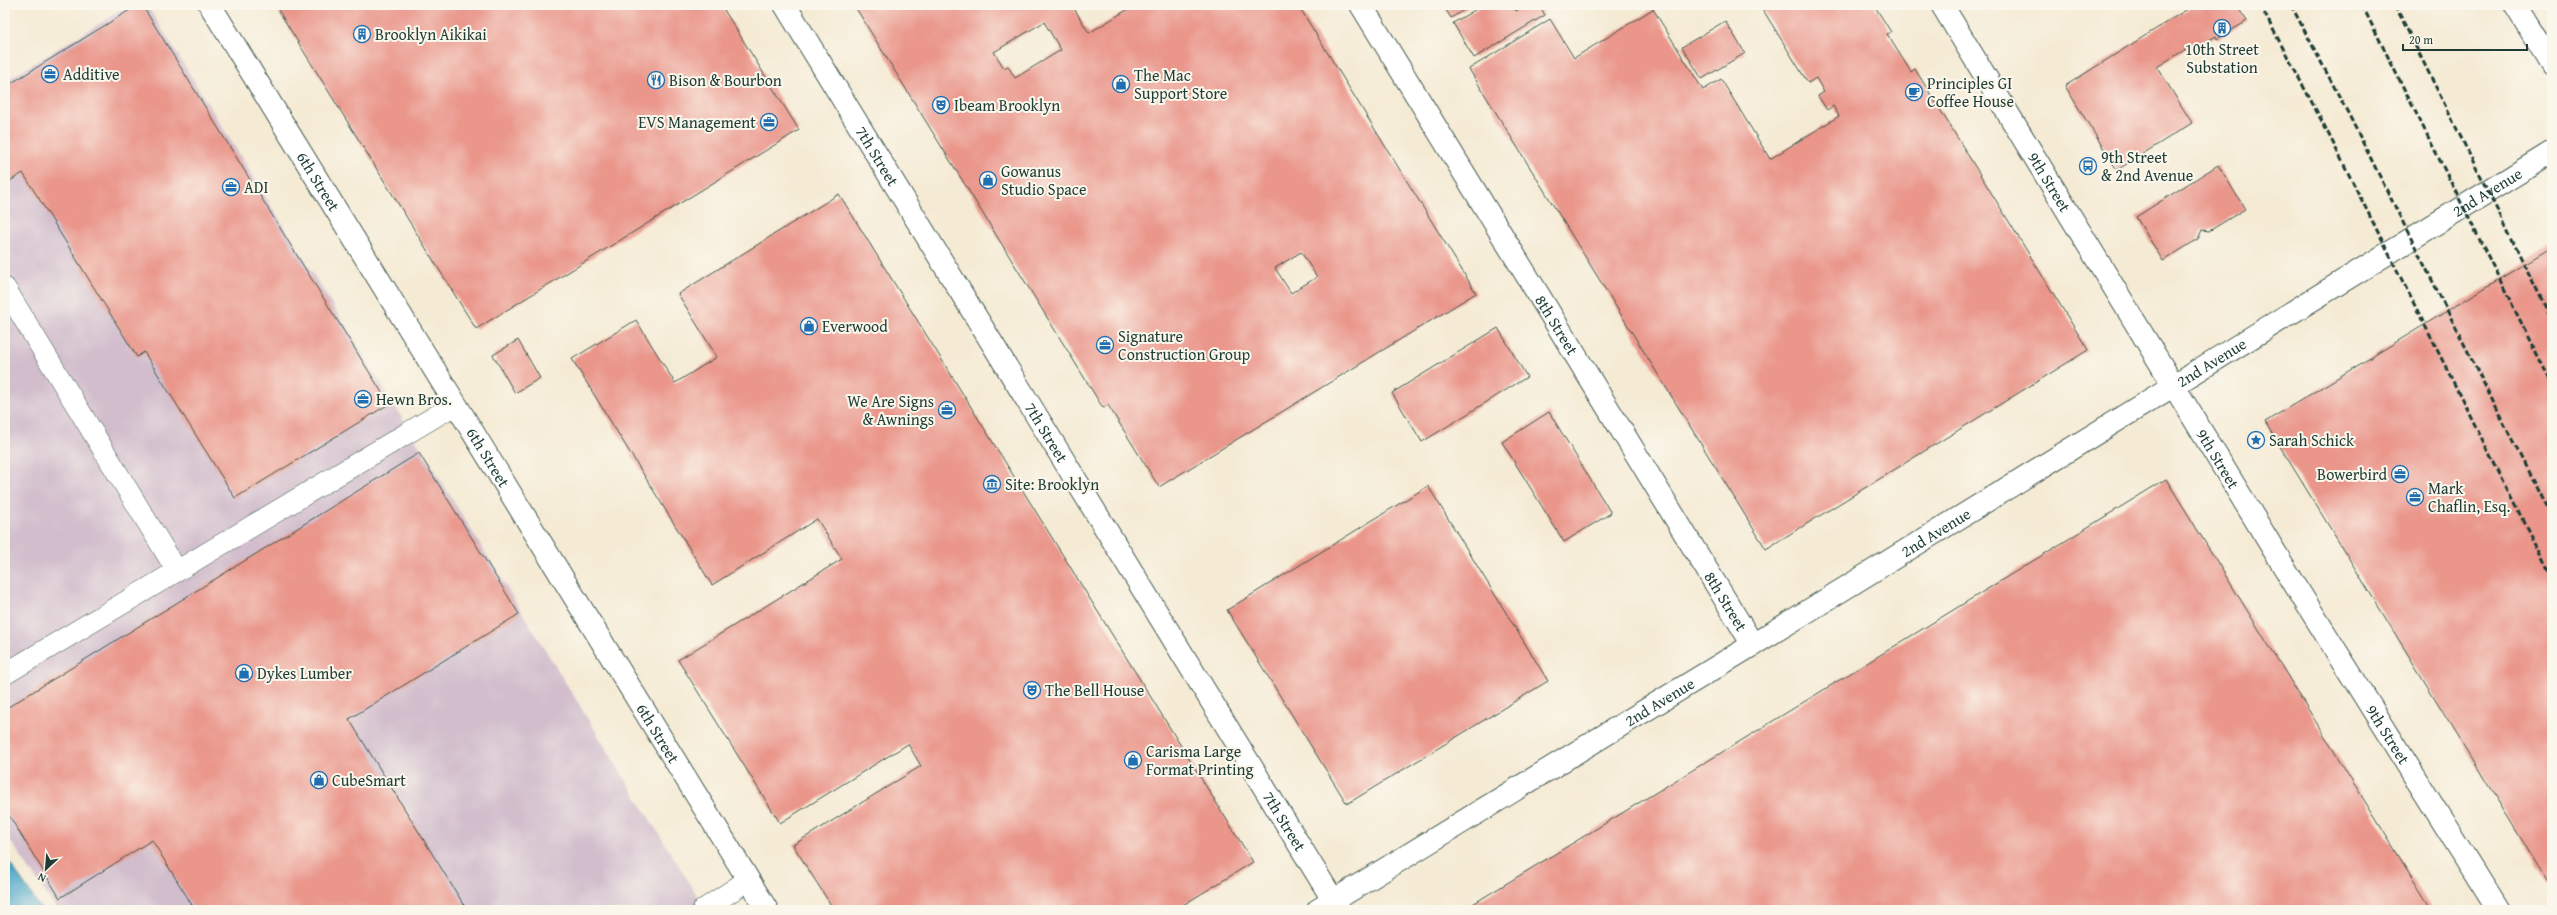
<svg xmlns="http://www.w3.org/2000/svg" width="2557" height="915" viewBox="0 0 2557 915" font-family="'Gentium Book Plus',serif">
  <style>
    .industrial { fill: #d1bdcc }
    .water { fill: #4aa5c8; stroke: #34717e }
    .building { fill: #ea968b; fill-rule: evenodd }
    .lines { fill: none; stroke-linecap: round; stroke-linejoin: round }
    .service-casing { stroke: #3f574c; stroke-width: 22 }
    .minor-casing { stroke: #3f574c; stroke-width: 24 }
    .secondary-casing { stroke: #3f574c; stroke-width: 24 }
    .service { stroke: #fff; stroke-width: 21 }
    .minor { stroke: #fff; stroke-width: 22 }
    .secondary { stroke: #fff; stroke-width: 22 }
    .rail { stroke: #1f3d34; stroke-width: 3; stroke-dasharray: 6 3; stroke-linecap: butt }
    .labels { text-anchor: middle; stroke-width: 4; stroke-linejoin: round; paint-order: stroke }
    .poi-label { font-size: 16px; fill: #1f3d34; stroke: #fbf7ec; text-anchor: start }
    .street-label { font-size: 16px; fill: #1f3d34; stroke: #fbf7ec }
  </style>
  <rect width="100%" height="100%" fill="#fbf7ec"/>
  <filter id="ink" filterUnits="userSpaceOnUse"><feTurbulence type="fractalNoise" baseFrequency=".025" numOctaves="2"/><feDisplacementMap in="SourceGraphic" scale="8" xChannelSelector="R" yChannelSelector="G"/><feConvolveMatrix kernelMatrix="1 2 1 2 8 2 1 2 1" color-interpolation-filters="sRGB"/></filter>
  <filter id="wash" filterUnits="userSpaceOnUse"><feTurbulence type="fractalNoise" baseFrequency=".012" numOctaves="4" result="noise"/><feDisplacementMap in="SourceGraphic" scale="16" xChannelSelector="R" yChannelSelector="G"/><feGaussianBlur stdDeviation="0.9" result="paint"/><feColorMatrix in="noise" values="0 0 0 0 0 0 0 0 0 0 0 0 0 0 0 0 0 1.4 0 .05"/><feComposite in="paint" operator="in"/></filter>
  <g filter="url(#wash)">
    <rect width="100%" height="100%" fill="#f5ebd5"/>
    <polygon class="industrial" points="130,5 147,5 706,910 57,910 5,833 5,81"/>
    <polygon class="water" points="5,856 42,910 5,910"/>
    <g id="blocks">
      <g class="building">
        <polygon points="138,5 142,5 389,404 235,498 144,352 137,357 23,173 5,184 5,87"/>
        <polygon points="275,5 721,5 799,130 476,329"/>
        <path d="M854,5h218l17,28 46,-28h163l178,288 -317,194 -51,-82 -5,3zM1044,22l17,28 -46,28 -7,-12 -4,2 -10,-16zM1301,252l16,25 -26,16 -16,-25z"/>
        <polygon points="1443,5 1472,5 1451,18"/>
        <polygon points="1483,5 1513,5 1516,11 1526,5 1539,5 1545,15 1474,58 1453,23"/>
        <polygon points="1760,5 1874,5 1891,32 1887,34 1911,72 1915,69 2088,350 1766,549 1469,69 1550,19 1574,58 1653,9 1703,90 1721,79 1770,159 1839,116 1833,106 1827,110 1818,96 1824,92 1816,78 1808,83"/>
        <polygon points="2194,5 2198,8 2203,5 2236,5 2247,21 2217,39 2216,36 2193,50 2191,46 2157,67 2192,123 2117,170 2065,86"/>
        <polygon points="1725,21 1745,53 1702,79 1682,47"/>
        <polygon points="2218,165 2245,209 2209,231 2202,230 2198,239 2163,261 2136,217"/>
        <polygon points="839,194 1253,862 1175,910 834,910 793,845 921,766 908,744 780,823 678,660 842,559 817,519 712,585 572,359 636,320 675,383 717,357 678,294"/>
        <polygon points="2552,247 2552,889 2265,422"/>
        <polygon points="1498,328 1527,377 1422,442 1392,393"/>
        <polygon points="518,340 540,378 515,393 493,355"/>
        <polygon points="1549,412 1611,513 1564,542 1502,442"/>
        <polygon points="419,453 519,614 349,719 467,910 195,910 152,840 60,898 5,809 5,709"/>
        <polygon points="2166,479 2432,910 1463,910 1747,737"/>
        <polygon points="1428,486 1548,681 1347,804 1227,610"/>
      </g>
    </g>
  </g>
  <g filter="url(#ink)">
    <use href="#blocks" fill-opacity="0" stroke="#3f574c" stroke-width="1"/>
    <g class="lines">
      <g class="service-casing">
        <g id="service">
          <polyline points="5,288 177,571"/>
          <polyline points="5,674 456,404"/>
          <polyline points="703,910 748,880"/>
        </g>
      </g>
      <g class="minor-casing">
        <g id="minor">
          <path id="s1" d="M210,5l557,905"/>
          <path id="s2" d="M785,5l548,895"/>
          <path id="s3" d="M1361,5l392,640"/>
          <polyline points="2515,5 2552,65"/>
          <path id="s4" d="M1318,910l477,-291 757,-467"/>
        </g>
      </g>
      <g class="secondary-casing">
        <g id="secondary">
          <path id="s5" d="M1942,5l361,593 195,312"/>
        </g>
      </g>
      <use href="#service" class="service"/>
      <use href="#minor" class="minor"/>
      <use href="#secondary" class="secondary"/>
      <g class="rail">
        <polyline points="2260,5 2325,127 2552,578"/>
        <polyline points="2291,5 2349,115 2552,519"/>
        <polyline points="2362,5 2552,384"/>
        <polyline points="2395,5 2552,320"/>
      </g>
    </g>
  </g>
  <defs>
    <g id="building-ring" transform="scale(0.9)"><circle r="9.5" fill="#fbf7ec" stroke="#1f6fb2" stroke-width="1.5"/><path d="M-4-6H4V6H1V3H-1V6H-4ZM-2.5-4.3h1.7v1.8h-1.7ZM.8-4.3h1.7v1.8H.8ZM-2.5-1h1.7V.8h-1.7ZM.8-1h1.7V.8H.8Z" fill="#1f6fb2"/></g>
    <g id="office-ring" transform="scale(0.9)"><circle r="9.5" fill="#fbf7ec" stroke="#1f6fb2" stroke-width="1.5"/><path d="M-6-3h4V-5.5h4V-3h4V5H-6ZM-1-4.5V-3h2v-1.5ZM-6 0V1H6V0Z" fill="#1f6fb2"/></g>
    <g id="restaurant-ring" transform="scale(0.9)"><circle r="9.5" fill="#fbf7ec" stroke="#1f6fb2" stroke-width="1.5"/><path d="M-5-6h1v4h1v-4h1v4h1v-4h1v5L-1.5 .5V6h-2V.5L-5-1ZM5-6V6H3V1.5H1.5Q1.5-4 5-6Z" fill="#1f6fb2"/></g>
    <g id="shop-ring" transform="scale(0.9)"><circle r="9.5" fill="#fbf7ec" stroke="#1f6fb2" stroke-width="1.5"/><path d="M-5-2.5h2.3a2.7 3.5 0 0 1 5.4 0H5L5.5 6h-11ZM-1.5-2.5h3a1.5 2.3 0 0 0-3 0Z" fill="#1f6fb2"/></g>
    <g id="cafe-ring" transform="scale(0.9)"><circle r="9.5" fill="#fbf7ec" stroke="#1f6fb2" stroke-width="1.5"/><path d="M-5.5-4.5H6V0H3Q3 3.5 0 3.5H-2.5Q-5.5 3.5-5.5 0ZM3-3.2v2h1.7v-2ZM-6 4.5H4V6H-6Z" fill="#1f6fb2"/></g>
    <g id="theatre-ring" transform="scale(0.9)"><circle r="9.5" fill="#fbf7ec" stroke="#1f6fb2" stroke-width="1.5"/><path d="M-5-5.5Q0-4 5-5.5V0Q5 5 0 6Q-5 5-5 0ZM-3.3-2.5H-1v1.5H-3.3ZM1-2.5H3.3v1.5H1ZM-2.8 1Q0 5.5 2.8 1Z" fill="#1f6fb2"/></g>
    <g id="bus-ring" transform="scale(0.9)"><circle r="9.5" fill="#fbf7ec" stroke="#1f6fb2" stroke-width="1.5"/><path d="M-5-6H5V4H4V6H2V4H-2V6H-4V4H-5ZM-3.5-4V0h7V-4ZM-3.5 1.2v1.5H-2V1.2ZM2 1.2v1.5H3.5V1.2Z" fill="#1f6fb2"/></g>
    <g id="sight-ring" transform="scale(0.9)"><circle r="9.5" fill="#fbf7ec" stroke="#1f6fb2" stroke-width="1.5"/><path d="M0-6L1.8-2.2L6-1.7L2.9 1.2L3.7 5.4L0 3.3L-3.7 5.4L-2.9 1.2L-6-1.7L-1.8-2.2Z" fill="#1f6fb2"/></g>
    <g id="museum-ring" transform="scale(0.9)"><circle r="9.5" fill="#fbf7ec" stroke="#1f6fb2" stroke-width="1.5"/><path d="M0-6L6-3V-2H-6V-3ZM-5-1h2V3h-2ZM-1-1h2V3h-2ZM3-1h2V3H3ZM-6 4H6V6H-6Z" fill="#1f6fb2"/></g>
  </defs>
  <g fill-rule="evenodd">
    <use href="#building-ring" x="2222" y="28"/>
    <use href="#building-ring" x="362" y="34"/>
    <use href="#office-ring" x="50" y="74"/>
    <use href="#restaurant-ring" x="656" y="80"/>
    <use href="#shop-ring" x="1121" y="84"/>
    <use href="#cafe-ring" x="1914" y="92"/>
    <use href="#theatre-ring" x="941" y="105"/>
    <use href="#office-ring" x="769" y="122"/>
    <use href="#bus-ring" x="2088" y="166"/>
    <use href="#shop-ring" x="988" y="180"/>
    <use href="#office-ring" x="231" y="187"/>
    <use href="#shop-ring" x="809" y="326"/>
    <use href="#office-ring" x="1105" y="345"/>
    <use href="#office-ring" x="363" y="399"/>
    <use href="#office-ring" x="947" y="410"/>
    <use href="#sight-ring" x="2256" y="440"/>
    <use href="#office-ring" x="2400" y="474"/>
    <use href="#museum-ring" x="992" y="484"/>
    <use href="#office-ring" x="2415" y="497"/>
    <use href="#shop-ring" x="244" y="673"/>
    <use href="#theatre-ring" x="1032" y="690"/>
    <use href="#shop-ring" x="1133" y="760"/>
    <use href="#shop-ring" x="319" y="780"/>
  </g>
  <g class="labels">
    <g class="poi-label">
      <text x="375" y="40">Brooklyn Aikikai</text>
      <text x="2222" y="55" text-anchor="middle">10th Street<tspan x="2222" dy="18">Substation</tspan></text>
      <text x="63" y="80">Additive</text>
      <text x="1134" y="81">The Mac<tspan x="1134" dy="18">Support Store</tspan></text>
      <text x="669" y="86">Bison &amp; Bourbon</text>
      <text x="1927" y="89">Principles GI<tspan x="1927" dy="18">Coffee House</tspan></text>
      <text x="954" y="111">Ibeam Brooklyn</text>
      <text x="756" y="128" text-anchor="end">EVS Management</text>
      <text x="2101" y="163">9th Street<tspan x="2101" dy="18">&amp; 2nd Avenue</tspan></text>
      <text x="1001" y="177">Gowanus<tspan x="1001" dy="18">Studio Space</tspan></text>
      <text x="244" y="193">ADI</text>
      <text x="822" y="332">Everwood</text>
      <text x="1118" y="342">Signature<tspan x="1118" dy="18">Construction Group</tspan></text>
      <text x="376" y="405">Hewn Bros.</text>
      <text x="934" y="407" text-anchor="end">We Are Signs<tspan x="934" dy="18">&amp; Awnings</tspan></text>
      <text x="2269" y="446">Sarah Schick</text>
      <text x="2387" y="480" text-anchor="end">Bowerbird</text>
      <text x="1005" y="490">Site: Brooklyn</text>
      <text x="2428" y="494">Mark<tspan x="2428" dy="18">Chaflin, Esq.</tspan></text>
      <text x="257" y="679">Dykes Lumber</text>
      <text x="1045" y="696">The Bell House</text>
      <text x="1146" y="757">Carisma Large<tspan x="1146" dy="18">Format Printing</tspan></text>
      <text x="332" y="786">CubeSmart</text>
    </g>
    <g class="street-label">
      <text dy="6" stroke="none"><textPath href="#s2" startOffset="177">7th Street</textPath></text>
      <text dy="6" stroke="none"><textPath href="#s1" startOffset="207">6th Street</textPath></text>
      <text dy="6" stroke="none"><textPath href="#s5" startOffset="207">9th Street</textPath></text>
      <text dy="6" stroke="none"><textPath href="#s4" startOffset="1372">2nd Avenue</textPath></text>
      <text dy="6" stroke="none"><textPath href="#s3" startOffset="375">8th Street</textPath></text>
      <text dy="6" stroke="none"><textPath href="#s4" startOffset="1048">2nd Avenue</textPath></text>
      <text dy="6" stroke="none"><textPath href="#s2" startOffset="501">7th Street</textPath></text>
      <text dy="6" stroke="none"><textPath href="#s1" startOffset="531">6th Street</textPath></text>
      <text dy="6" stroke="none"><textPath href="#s5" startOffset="531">9th Street</textPath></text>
      <text dy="6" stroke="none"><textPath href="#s4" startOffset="724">2nd Avenue</textPath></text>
      <text dy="6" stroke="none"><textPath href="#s3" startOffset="699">8th Street</textPath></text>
      <text dy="6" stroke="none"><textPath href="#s4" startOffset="400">2nd Avenue</textPath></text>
      <text dy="6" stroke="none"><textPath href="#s1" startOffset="855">6th Street</textPath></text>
      <text dy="6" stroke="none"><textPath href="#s5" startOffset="855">9th Street</textPath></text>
      <text dy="6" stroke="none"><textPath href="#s2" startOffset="957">7th Street</textPath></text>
    </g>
  </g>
  <rect width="2557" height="915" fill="none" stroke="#fbf7ec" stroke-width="20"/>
  <g transform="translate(46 869) rotate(206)" stroke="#fbf7ec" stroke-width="3" paint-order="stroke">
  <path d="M0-3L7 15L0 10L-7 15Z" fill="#1f3d34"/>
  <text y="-6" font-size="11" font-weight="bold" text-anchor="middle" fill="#1f3d34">N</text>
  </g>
  <path d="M2403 44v6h124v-6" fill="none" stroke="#1f3d34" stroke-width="2"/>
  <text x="2409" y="44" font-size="12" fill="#1f3d34" stroke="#fbf7ec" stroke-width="3" paint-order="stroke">20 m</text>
</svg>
